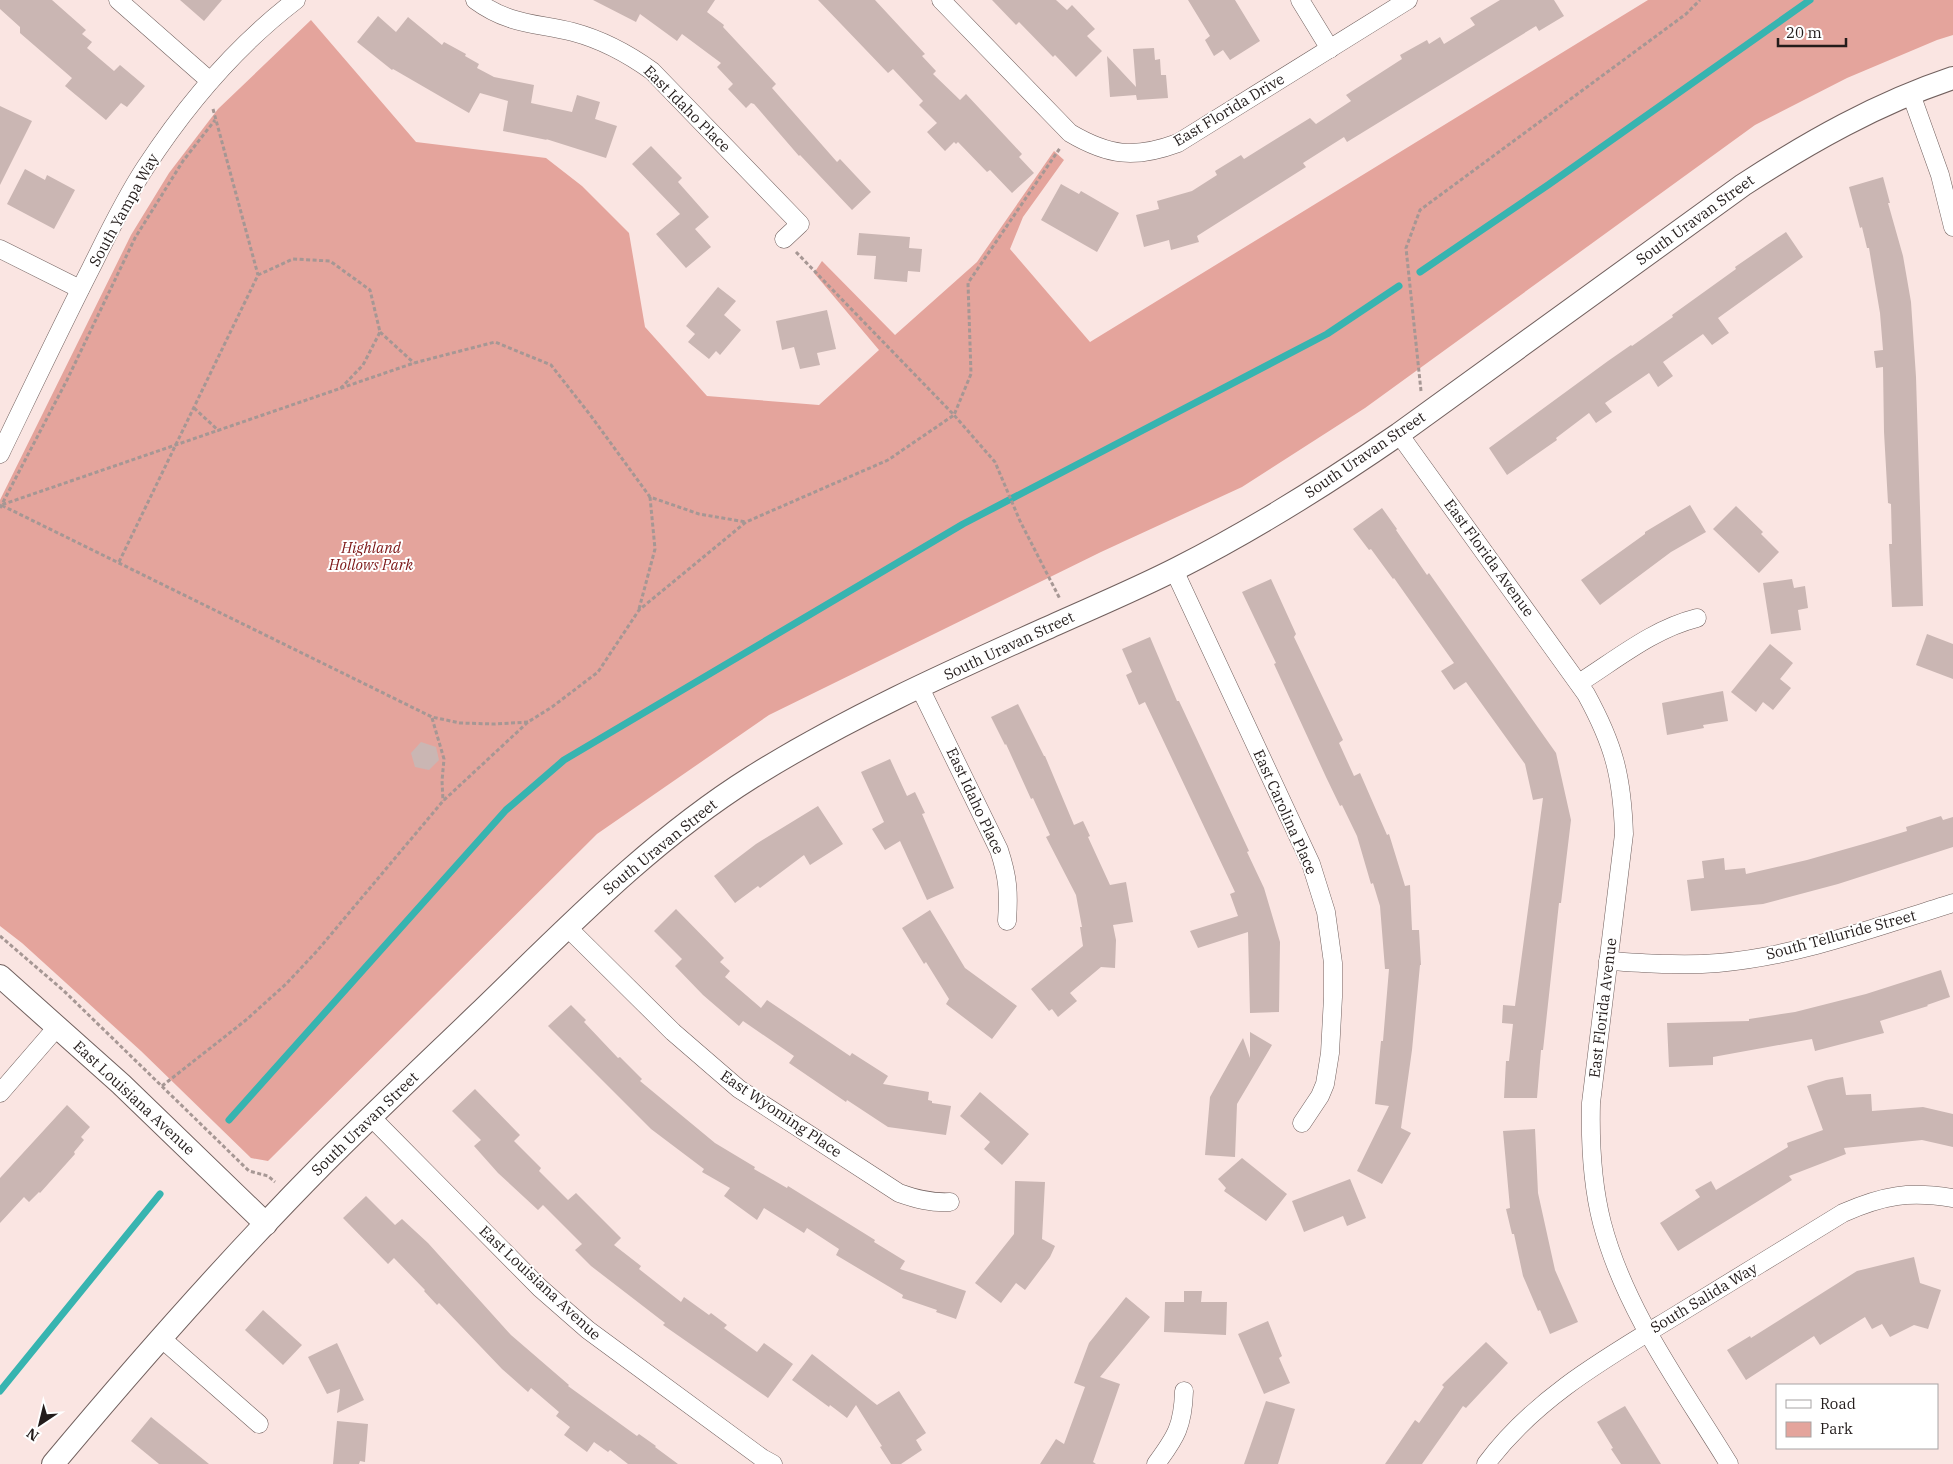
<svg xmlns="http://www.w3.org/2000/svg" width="1953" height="1464" viewBox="0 0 1953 1464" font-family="'IBM Plex Serif',serif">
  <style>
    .green { fill: #e4a49c }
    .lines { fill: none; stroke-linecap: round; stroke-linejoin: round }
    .stream { stroke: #37b4b0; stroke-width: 7 }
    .building { fill: #cab6b3 }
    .minor-casing { stroke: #71605e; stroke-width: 19 }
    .tertiary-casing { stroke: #71605e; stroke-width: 24 }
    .path { stroke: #a69794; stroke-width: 3; stroke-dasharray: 4 2.5; stroke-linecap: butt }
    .minor { stroke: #fff; stroke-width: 18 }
    .tertiary { stroke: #fff; stroke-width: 22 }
    .labels { text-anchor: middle; stroke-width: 4; stroke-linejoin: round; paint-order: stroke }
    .street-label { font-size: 15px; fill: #231c1b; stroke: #fff }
    .park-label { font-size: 15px; font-style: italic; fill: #7c1616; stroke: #fff }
  </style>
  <rect width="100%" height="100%" fill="#fae5e2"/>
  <polygon class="green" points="1648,0 1953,0 1953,35 1937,40 1847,78 1755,125 1365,408 1242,487 1101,552 769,715 597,834 268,1161 251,1158 141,1051 22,943 0,926 0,500 131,235 169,173 218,109 311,20 416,142 546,158 582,186 629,233 645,327 707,396 819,405 879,350 814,273 822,261 895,335 977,262 1054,151 1064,160 1023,217 1010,249 1090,342"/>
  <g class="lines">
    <g class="stream">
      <polyline points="1420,272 1548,185 1810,0"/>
      <polyline points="229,1120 506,810 564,760 963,524 1327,334 1399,286"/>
      <polyline points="0,1391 160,1194"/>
    </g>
  </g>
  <g class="building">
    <polygon points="0,0 52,0 86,30 82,34 92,42 87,48 114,71 120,65 145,86 127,107 121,103 106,120 65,86 72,78 20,33 20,27 0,9"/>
    <polygon points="180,0 222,0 204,21"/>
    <polygon points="593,0 715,0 707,12 724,25 723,27 776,84 772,88 837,162 840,159 871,192 852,210 800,155 799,156 754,104 751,103 746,108 728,89 733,84 717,67 721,63 682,34 677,41 640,14 636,22"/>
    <polygon points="818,0 875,0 925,54 922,56 936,71 933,74 960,100 966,94 1022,154 1019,157 1034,173 1012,193 990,170 987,172 958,142 956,144 954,142 945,151 927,132 937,123 919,105 923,101 893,69 888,73"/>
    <polygon points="992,0 1056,0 1067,10 1072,5 1095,29 1087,36 1102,51 1076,77 1055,55 1053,57 1019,22 1016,25"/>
    <polygon points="1188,0 1235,0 1260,41 1230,60 1223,50 1214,56 1205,40 1210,36"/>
    <polygon points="1500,0 1554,0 1564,16 1539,31 1536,26 1347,142 1344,137 1303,163 1306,167 1197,236 1199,242 1171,250 1169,240 1144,247 1136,215 1159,209 1157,201 1192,191 1217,175 1215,171 1241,155 1244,159 1310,118 1316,124 1351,101 1346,95 1402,59 1400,55 1427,40 1429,44 1440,37 1444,44 1475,25 1470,18"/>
    <polygon points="378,16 396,32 408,17 442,45 444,42 466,54 465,56 479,64 477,68 494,77 534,85 531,103 572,112 577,95 600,102 595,119 617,126 606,158 546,139 547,140 503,131 508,101 480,93 469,113 393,69 392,70 357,42"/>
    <polygon points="1154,48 1155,60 1160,59 1161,75 1166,75 1168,98 1137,100 1136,95 1110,97 1107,56 1136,87 1133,49"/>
    <polygon points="0,106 32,121 0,185"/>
    <polygon points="651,146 682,178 678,182 709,217 695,229 711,247 686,268 656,234 680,214 632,164"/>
    <polygon points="25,169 45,180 47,175 75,190 54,229 7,204"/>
    <polygon points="1883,177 1890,203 1888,203 1903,256 1911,302 1916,377 1923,606 1892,607 1889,544 1892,544 1891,504 1888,503 1884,432 1883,367 1876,368 1874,351 1883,350 1880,313 1869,248 1867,248 1862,227 1860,228 1849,187"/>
    <polygon points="1061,184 1079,194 1081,191 1119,213 1097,252 1041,220"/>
    <polygon points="1786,232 1803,257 1718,318 1729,333 1712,345 1703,334 1663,362 1673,376 1658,387 1649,373 1605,403 1612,412 1596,423 1589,413 1556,438 1557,440 1507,475 1489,448 1608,361 1631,345 1632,346 1673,317 1672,315 1736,269 1735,267"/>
    <polygon points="859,233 910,237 909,248 922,249 920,272 908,271 907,282 874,279 876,256 857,255"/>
    <polygon points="718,287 736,301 724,315 741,330 720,355 716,351 709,359 688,342 695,334 686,326"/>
    <polygon points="827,310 836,349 817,353 820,365 800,369 794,347 782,350 776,321"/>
    <polygon points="1690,505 1706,532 1671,552 1600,605 1581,580 1645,534 1645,532"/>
    <polygon points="1736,506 1763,532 1761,534 1779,552 1759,573 1713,529"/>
    <polygon points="1382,508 1397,529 1396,530 1427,575 1429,573 1556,753 1571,820 1561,903 1559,903 1543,1050 1541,1050 1537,1098 1504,1098 1506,1061 1509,1061 1513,1024 1502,1023 1503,1005 1515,1006 1543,798 1533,800 1525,764 1466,682 1454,690 1441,671 1454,663 1394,578 1393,579 1371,549 1369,550 1353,529"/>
    <polygon points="1271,579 1296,634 1294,637 1343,740 1339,743 1354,776 1360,773 1387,835 1389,834 1405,886 1410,885 1412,930 1419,930 1421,965 1420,965 1412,1050 1401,1128 1411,1133 1382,1184 1357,1171 1389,1106 1375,1104 1381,1041 1383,1041 1389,969 1385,969 1380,906 1373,883 1371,884 1357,836 1342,805 1340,806 1326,777 1274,664 1276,663 1242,592"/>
    <polygon points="1792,579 1794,588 1805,586 1808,608 1798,610 1801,630 1771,634 1763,583"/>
    <polygon points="1927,634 1953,644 1953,679 1916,665"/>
    <polygon points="1150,637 1177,701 1179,701 1249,851 1247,852 1264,888 1280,942 1279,1012 1250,1013 1248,932 1198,948 1190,931 1238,916 1230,894 1235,892 1145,702 1139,705 1126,675 1132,672 1122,649"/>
    <polygon points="1770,644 1793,663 1780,679 1791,688 1773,710 1763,702 1756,712 1731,692"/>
    <polygon points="1723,691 1728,721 1703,725 1704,728 1667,735 1662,703"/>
    <polygon points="1018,704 1044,756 1045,756 1074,825 1083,821 1090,836 1088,837 1110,885 1126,882 1133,922 1113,925 1116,940 1115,968 1101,967 1070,993 1077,1001 1058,1017 1052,1009 1049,1011 1031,989 1083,946 1080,927 1082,927 1076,895 1046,837 1050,835 1033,798 1031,799 1006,744 1005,745 991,717"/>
    <polygon points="421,742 436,747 439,760 429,770 415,767 411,753"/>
    <polygon points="890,759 907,796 915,792 925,813 922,814 954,888 927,900 900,841 885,850 872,829 884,822 861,772"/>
    <polygon points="818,806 843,844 810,865 804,855 760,888 758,886 735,903 714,876 756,844"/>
    <polygon points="1941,816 1943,820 1953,817 1953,847 1838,884 1763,904 1691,911 1687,880 1704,878 1702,861 1724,858 1725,870 1745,868 1746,874 1807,860 1867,843 1907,831 1906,827"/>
    <polygon points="676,909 724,958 720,962 730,971 725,977 761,1008 767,1000 850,1056 852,1053 888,1076 883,1084 929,1092 928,1100 932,1101 932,1103 951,1106 946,1135 888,1127 847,1100 846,1102 789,1063 794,1056 743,1021 739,1026 703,995 675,966 682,959 654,931"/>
    <polygon points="930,910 965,968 1017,1006 992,1039 946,1004 949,999 926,962 924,964 902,928"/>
    <polygon points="1941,970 1950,997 1927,1005 1928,1006 1880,1021 1884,1033 1815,1051 1812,1039 1713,1057 1713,1065 1669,1067 1667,1023 1749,1021 1749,1019 1795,1012 1866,994"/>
    <polygon points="571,1005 586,1020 584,1022 618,1058 620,1057 642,1079 640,1081 715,1143 755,1167 754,1169 787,1188 788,1186 875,1240 874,1242 905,1261 900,1269 966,1291 956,1319 936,1312 937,1310 902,1298 903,1295 836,1255 839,1249 807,1228 804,1233 764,1208 757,1220 724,1196 730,1188 702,1172 704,1169 651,1129 548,1026"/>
    <polygon points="1250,1032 1272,1045 1237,1104 1235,1157 1205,1155 1210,1097 1243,1038 1250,1058"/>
    <polygon points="1843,1077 1846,1095 1871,1094 1872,1111 1923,1107 1953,1114 1953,1147 1922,1140 1844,1148 1846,1154 1789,1176 1792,1180 1678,1251 1660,1223 1700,1197 1695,1190 1711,1181 1716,1190 1788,1147 1787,1143 1823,1130 1807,1086 1826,1080"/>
    <polygon points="475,1089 520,1135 514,1141 541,1168 539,1171 568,1200 576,1193 621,1238 614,1245 641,1266 639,1269 681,1302 684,1297 709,1315 711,1313 727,1325 724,1328 757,1352 764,1343 793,1364 768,1398 663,1325 665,1323 591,1266 575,1250 582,1244 543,1205 538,1210 498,1173 474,1146 481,1140 452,1111"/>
    <polygon points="980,1092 1029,1134 1002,1165 984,1149 990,1142 960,1116"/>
    <polygon points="67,1105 90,1127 81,1137 84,1140 74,1152 75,1154 40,1193 39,1192 29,1202 24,1197 0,1223 0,1178"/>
    <polygon points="1535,1129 1538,1193 1555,1270 1578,1322 1550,1334 1540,1310 1538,1311 1523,1276 1514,1234 1512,1234 1506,1209 1510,1208 1503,1131"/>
    <polygon points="1242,1158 1287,1194 1266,1221 1224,1191 1226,1188 1218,1179"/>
    <polygon points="1350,1179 1366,1218 1347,1226 1343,1216 1304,1232 1292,1201"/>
    <polygon points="1015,1181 1045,1182 1042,1239 1055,1246 1050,1257 1025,1290 1016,1283 1001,1303 975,1283 1014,1234"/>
    <polygon points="366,1196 395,1225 402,1219 428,1243 511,1335 569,1385 568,1386 637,1436 639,1434 656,1446 655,1447 678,1464 628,1464 610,1450 608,1452 594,1442 587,1452 564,1435 570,1427 556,1416 559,1412 531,1388 528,1392 502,1369 439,1303 437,1305 424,1291 425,1290 394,1258 388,1264 343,1218"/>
    <polygon points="1914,1257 1920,1283 1941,1290 1928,1329 1914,1325 1890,1337 1882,1324 1872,1329 1865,1317 1820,1345 1814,1336 1746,1380 1727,1350 1750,1336 1751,1338 1857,1271"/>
    <polygon points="1184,1291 1202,1291 1201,1302 1227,1302 1226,1335 1164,1332 1165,1302 1184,1302"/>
    <polygon points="1126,1297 1150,1317 1100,1377 1120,1384 1093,1462 1096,1464 1040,1464 1056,1439 1064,1444 1085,1387 1074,1383 1089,1343"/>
    <polygon points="263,1310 302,1345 283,1365 245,1330"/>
    <polygon points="1268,1321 1282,1356 1279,1358 1290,1383 1264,1394 1238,1334"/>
    <polygon points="1486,1342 1508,1363 1466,1408 1463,1406 1422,1464 1385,1464 1415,1420 1419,1423 1444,1387 1442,1385"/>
    <polygon points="337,1343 364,1400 337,1413 340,1389 327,1394 308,1357"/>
    <polygon points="812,1354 877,1405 899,1391 926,1433 916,1440 922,1450 901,1464 891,1464 880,1447 882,1446 856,1405 847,1418 830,1405 829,1407 792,1380"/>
    <polygon points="1266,1401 1295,1409 1278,1464 1244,1464"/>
    <polygon points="1625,1406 1661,1464 1621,1464 1611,1449 1613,1448 1597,1422"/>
    <polygon points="151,1417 209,1464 159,1464 131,1441"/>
    <polygon points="337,1421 368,1424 365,1462 360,1461 359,1464 333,1464"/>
  </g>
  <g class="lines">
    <g class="minor-casing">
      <g id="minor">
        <polyline points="118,0 210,81"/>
        <path d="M475,0c34,25 61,23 98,32 30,8 54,21 79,39l148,153 -16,15"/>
        <path d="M941,0l129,133c39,23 65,26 108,10l230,-143"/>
        <polyline points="1300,0 1330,49"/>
        <polyline points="1911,94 1940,175 1953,227"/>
        <polyline points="0,249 80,289"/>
        <path d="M1399,434l187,260c28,51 36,82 38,140l-33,269c-1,41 1,81 11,120 23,88 80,164 127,241"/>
        <path d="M0,454c30,-62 60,-125 91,-186 17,-34 33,-68 54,-100 41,-63 91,-122 151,-168"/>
        <polyline points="1174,570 1311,864 1326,912 1333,963 1333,997 1330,1053 1325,1084 1320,1096 1302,1123"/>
        <path d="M1579,683c38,-24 74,-54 118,-65"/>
        <path d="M920,688l79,162c9,27 10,43 8,71"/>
        <path d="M568,928l105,104 66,57 160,104c17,6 32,10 51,9"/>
        <path d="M1608,961c37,2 74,5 110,2 81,-7 158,-36 235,-60"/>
        <polyline points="0,1093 58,1026"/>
        <polyline points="371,1117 540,1288 588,1330 762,1458 773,1464"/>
        <polyline points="161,1338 259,1424"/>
        <path d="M1156,1464c20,-27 27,-38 28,-73"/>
        <path d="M1486,1464c49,-66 120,-106 189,-148 56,-34 112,-69 168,-103 41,-18 66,-22 110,-15"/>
      </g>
    </g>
    <g class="tertiary-casing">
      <g id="tertiary">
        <polyline points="0,976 121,1084 266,1224"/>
        <path d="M53,1464c87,-104 176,-205 271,-301 51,-51 103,-100 155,-150 87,-84 171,-172 273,-236 93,-58 193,-103 293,-148 44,-20 90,-39 133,-61 77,-39 150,-85 221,-134l344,-249c66,-43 135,-82 210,-107"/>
      </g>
    </g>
    <g class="path">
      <polyline points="213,109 258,275"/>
      <polyline points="796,252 954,415 995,462 1020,521 1060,599"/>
      <polyline points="380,332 414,363"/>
      <polyline points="1421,391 1406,248 1420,210 1686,14 1700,0"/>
      <polyline points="194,408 219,431"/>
      <polyline points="0,508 67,380 135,238 183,161 215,120"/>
      <polyline points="119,562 258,275 293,259 330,261 370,290 380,332 363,365 340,389"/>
      <polyline points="639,609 655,549 650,497"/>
      <polyline points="432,718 444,759 442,781 443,801"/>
      <polyline points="528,722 495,724 460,723 432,717 1,505 414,363 495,342 551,365 591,416 650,497 699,514 746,522"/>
      <polyline points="0,936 64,991 249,1171 268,1176 275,1182"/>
      <polyline points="162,1086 246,1020 286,984 317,951 443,801 528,722 552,707 598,672 639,610 746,522 888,460 954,415 971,374 968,283 1060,148"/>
    </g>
    <use href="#minor" class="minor"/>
    <use href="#tertiary" class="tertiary"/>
  </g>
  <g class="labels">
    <g class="street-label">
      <text transform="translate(687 109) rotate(45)" y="5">East Idaho Place</text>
      <text transform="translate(1229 110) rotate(-31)" y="5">East Florida Drive</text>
      <text transform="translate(124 210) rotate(-61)" y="5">South Yampa Way</text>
      <text transform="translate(1695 220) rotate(-36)" y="5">South Uravan Street</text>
      <text transform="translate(1365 455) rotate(-34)" y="5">South Uravan Street</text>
      <text transform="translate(1489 558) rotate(54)" y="5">East Florida Avenue</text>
      <text transform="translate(1009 646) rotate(-25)" y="5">South Uravan Street</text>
      <text transform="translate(975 801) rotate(65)" y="5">East Idaho Place</text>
      <text transform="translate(1285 812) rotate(66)" y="5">East Carolina Place</text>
      <text transform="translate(660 847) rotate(-39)" y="5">South Uravan Street</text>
      <text transform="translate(1841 935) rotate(-15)" y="5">South Telluride Street</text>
      <text transform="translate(1603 1008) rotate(-83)" y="5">East Florida Avenue</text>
      <text transform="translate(134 1098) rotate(43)" y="5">East Louisiana Avenue</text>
      <text transform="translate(781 1114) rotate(34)" y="5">East Wyoming Place</text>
      <text transform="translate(365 1124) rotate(-44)" y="5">South Uravan Street</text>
      <text transform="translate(540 1283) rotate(43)" y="5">East Louisiana Avenue</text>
      <text transform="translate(1704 1298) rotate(-31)" y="5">South Salida Way</text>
    </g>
    <g class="park-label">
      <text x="371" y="553">Highland<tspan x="371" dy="17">Hollows Park</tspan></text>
    </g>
  </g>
  <rect x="1776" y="1384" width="162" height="65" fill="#ffffff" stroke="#a7a4a4"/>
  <rect x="1786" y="1400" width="25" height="8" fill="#ffffff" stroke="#a7a4a4"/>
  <text x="1820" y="1409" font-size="15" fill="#231c1b">Road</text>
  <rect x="1786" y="1422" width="25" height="15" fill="#e4a49c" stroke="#a7a4a4"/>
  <text x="1820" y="1434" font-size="15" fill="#231c1b">Park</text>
  <g transform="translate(40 1424) rotate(215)" stroke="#ffffff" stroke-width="4" paint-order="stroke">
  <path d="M0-4L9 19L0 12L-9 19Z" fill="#231c1b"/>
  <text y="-8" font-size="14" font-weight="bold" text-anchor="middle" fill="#231c1b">N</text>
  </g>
  <path d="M1778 38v8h68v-8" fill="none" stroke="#231c1b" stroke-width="2.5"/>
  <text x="1786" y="38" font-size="15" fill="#231c1b" stroke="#ffffff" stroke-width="4" paint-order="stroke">20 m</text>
</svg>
